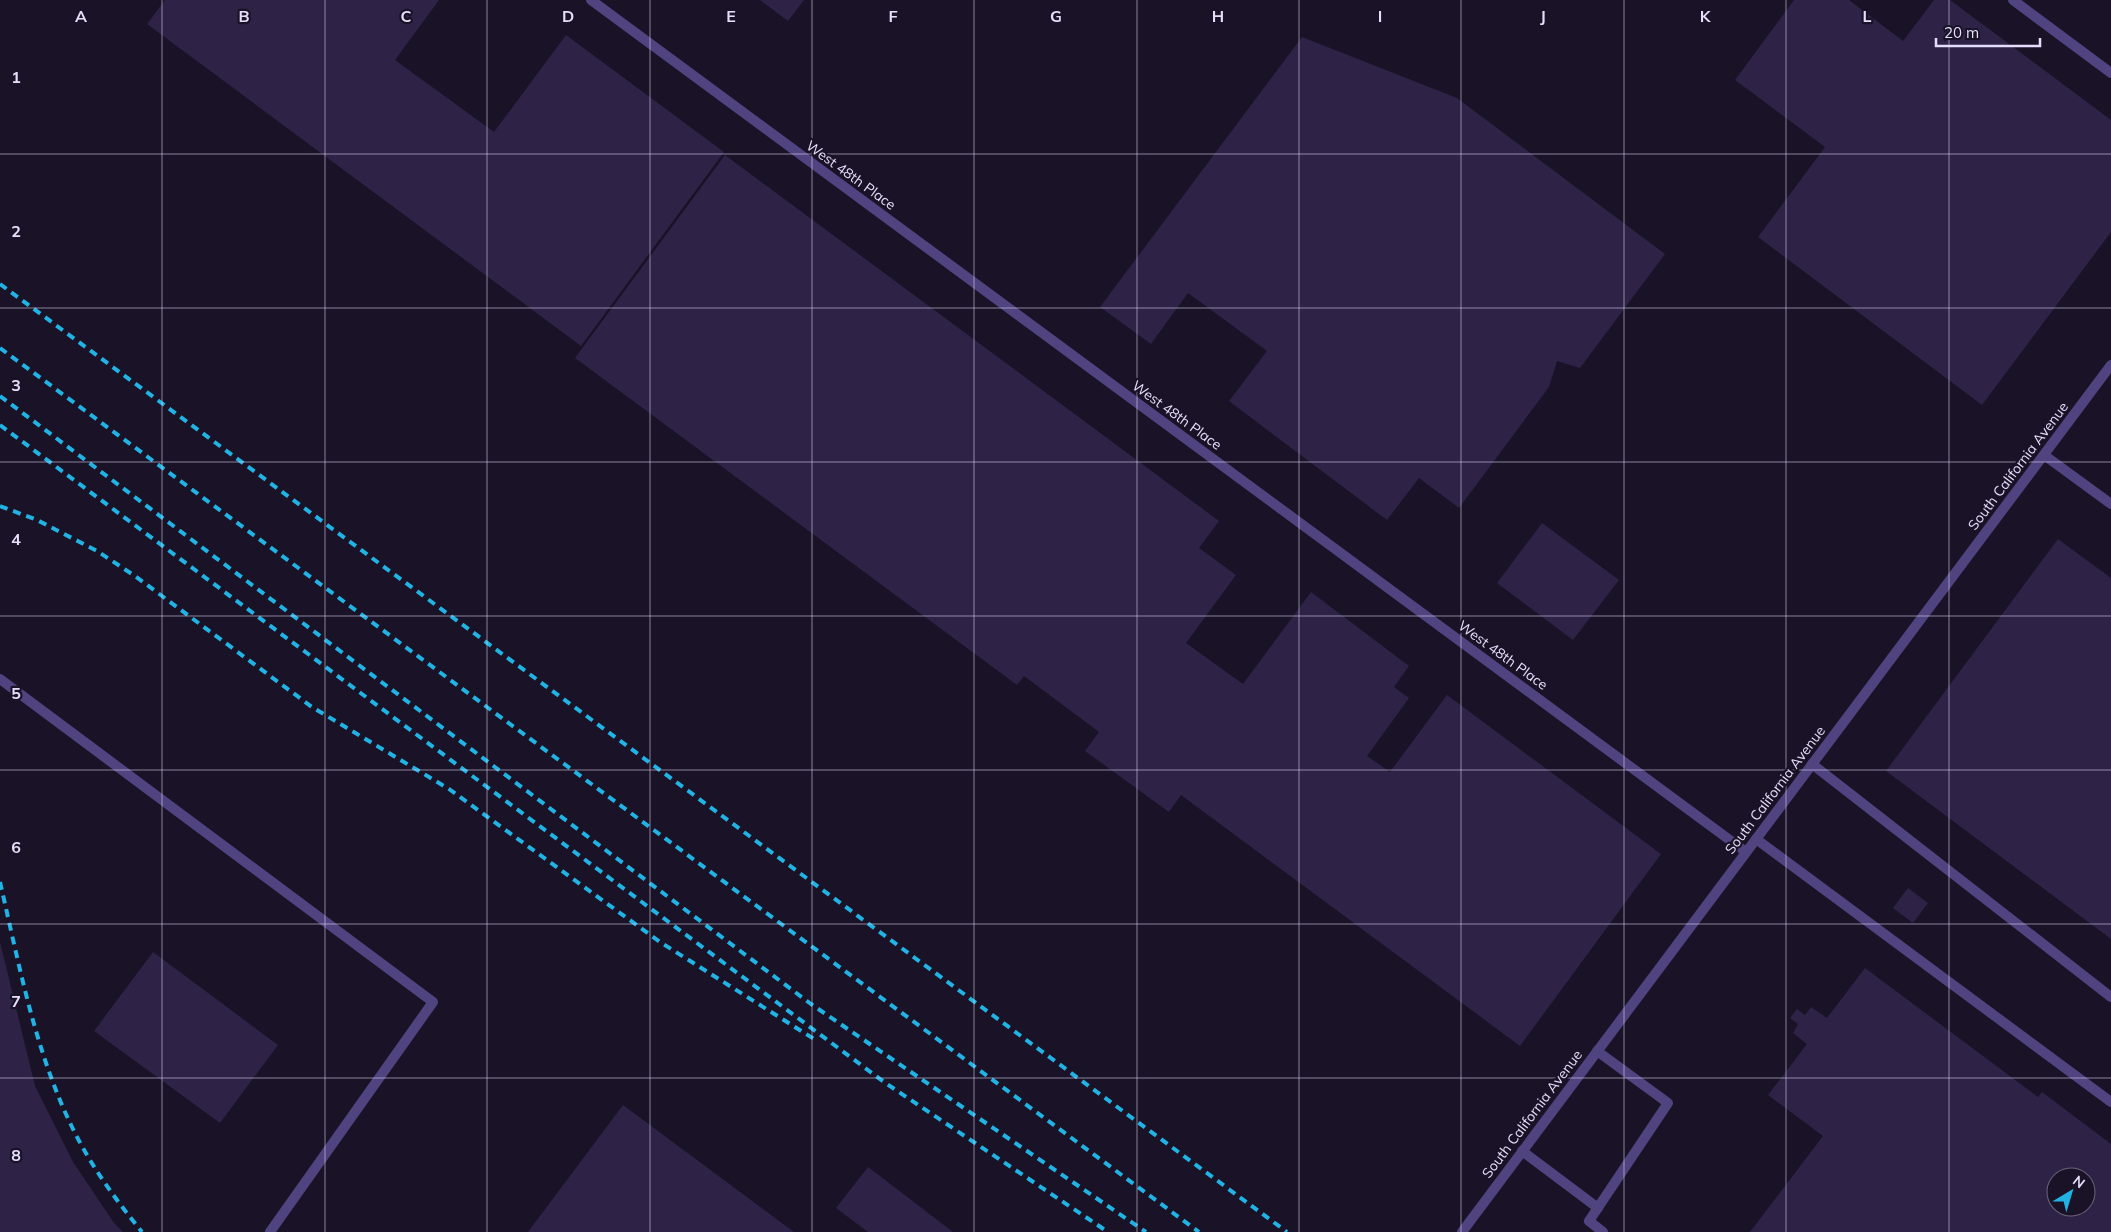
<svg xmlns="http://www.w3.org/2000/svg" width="2111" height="1232" viewBox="0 0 2111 1232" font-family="Mulish,sans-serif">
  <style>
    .building { fill: #2e2246; fill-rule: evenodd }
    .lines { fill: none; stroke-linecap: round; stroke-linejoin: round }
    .service { stroke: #4f4480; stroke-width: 10 }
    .minor { stroke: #4f4480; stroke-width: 10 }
    .tertiary { stroke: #4f4480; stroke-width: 10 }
    .rail { stroke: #21b3e4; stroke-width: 4; stroke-dasharray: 8 6; stroke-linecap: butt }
    .grid { fill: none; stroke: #e5defb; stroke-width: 1; stroke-opacity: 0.55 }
    .labels { text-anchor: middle; stroke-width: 4.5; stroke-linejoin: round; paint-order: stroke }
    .street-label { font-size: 14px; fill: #e5defb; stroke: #1a1327 }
    .grid-label { font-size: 16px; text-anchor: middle; font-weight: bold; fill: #e5defb; stroke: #1a1327; stroke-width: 4.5; stroke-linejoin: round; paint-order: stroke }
  </style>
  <rect width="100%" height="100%" fill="#1a1327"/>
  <g class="building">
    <polygon points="165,0 439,0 395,60 494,132 566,35 724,152 581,346 147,24"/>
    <polygon points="760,0 804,0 788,21"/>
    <polygon points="1794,0 1849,0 1903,41 1934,0 1950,0 2111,120 2111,232 1982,405 1758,237 1825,147 1735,80"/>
    <polygon points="1302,37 1457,98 1665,254 1580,368 1557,361 1549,387 1459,508 1419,478 1387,520 1229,401 1267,351 1188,293 1151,344 1100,307"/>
    <polygon points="725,155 1219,521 1199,548 1236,575 1186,643 1243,684 1311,592 1409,666 1394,687 1409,698 1367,756 1390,772 1447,695 1661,854 1520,1046 1181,795 1169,812 1085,751 1099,732 1024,676 1017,685 575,358"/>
    <polygon points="1542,523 1619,580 1573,640 1497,583"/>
    <polygon points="2058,539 2111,578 2111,939 1886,771"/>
    <polygon points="1908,888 1928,903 1913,923 1893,908"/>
    <polygon points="0,942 35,1086 73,1162 114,1223 123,1232 0,1232"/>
    <polygon points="153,952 278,1045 220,1123 94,1031"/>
    <path d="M1865,968l173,129 4,-5 69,52v88h-361l73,-96 -55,-41 39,-51 -14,-11 5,-9 -8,-6 7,-9 8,6 6,-8 16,11zM2056,1177h30v30h-30z"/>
    <polygon points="623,1105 794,1232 528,1232"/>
    <polygon points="868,1167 953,1232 868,1232 836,1208"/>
  </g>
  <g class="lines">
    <g class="service">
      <polyline points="0,679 433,1002 270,1232"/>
      <polyline points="1812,764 2111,997"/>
      <polyline points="1756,839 2111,1102"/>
      <polyline points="1597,1051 1668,1103 1589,1221 1603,1232"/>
      <polyline points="1522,1151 1598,1208"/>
    </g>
    <g class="minor">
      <polyline points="591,0 1746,852"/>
      <polyline points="2013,0 2111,73"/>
      <polyline points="2044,455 2111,504"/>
    </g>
    <polyline class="tertiary" points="1462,1232 2111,365"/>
    <g class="rail">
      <polyline points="0,284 1287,1232"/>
      <polyline points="0,348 1199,1232"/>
      <polyline points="0,396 811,1004 1146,1232"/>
      <polyline points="0,425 884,1082 1108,1232"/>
      <polyline points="0,506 37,520 97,551 135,576 312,707 449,789 660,942 814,1039"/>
      <path d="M0,882c19,82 35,169 72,245 19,39 43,72 70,105"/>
    </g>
  </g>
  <path class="grid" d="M162,0v1232M325,0v1232M487,0v1232M650,0v1232M812,0v1232M974,0v1232M1137,0v1232M1299,0v1232M1461,0v1232M1624,0v1232M1786,0v1232M1949,0v1232M0,154h2111M0,308h2111M0,462h2111M0,616h2111M0,770h2111M0,924h2111M0,1078h2111"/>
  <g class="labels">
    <g class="street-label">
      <text transform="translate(851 175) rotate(36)" y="5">West 48th Place</text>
      <text transform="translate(1177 415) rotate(36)" y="5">West 48th Place</text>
      <text transform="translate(2018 466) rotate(-53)" y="5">South California Avenue</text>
      <text transform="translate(1503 655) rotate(36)" y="5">West 48th Place</text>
      <text transform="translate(1775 790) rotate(-53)" y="5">South California Avenue</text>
      <text transform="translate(1532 1114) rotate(-53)" y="5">South California Avenue</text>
    </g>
  </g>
  <g class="grid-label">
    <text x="81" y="22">A</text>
    <text x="244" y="22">B</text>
    <text x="406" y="22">C</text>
    <text x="568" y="22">D</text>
    <text x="731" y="22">E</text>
    <text x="893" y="22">F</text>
    <text x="1056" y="22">G</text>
    <text x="1218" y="22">H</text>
    <text x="1380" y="22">I</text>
    <text x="1543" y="22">J</text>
    <text x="1705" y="22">K</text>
    <text x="1867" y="22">L</text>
    <text x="16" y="83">1</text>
    <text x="16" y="237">2</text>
    <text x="16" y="391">3</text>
    <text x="16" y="545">4</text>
    <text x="16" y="699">5</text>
    <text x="16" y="853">6</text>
    <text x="16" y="1007">7</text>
    <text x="16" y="1161">8</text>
  </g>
  <g transform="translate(2071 1192) rotate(38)"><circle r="24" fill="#1a1327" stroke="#6b647c"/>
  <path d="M0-4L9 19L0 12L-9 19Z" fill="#21b3e4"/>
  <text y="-8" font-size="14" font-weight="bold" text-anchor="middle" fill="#e5defb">N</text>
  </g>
  <path d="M1936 38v8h104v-8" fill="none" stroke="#e5defb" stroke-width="2.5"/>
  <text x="1944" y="38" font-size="15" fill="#e5defb" stroke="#1a1327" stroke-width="4" paint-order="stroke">20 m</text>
</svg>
